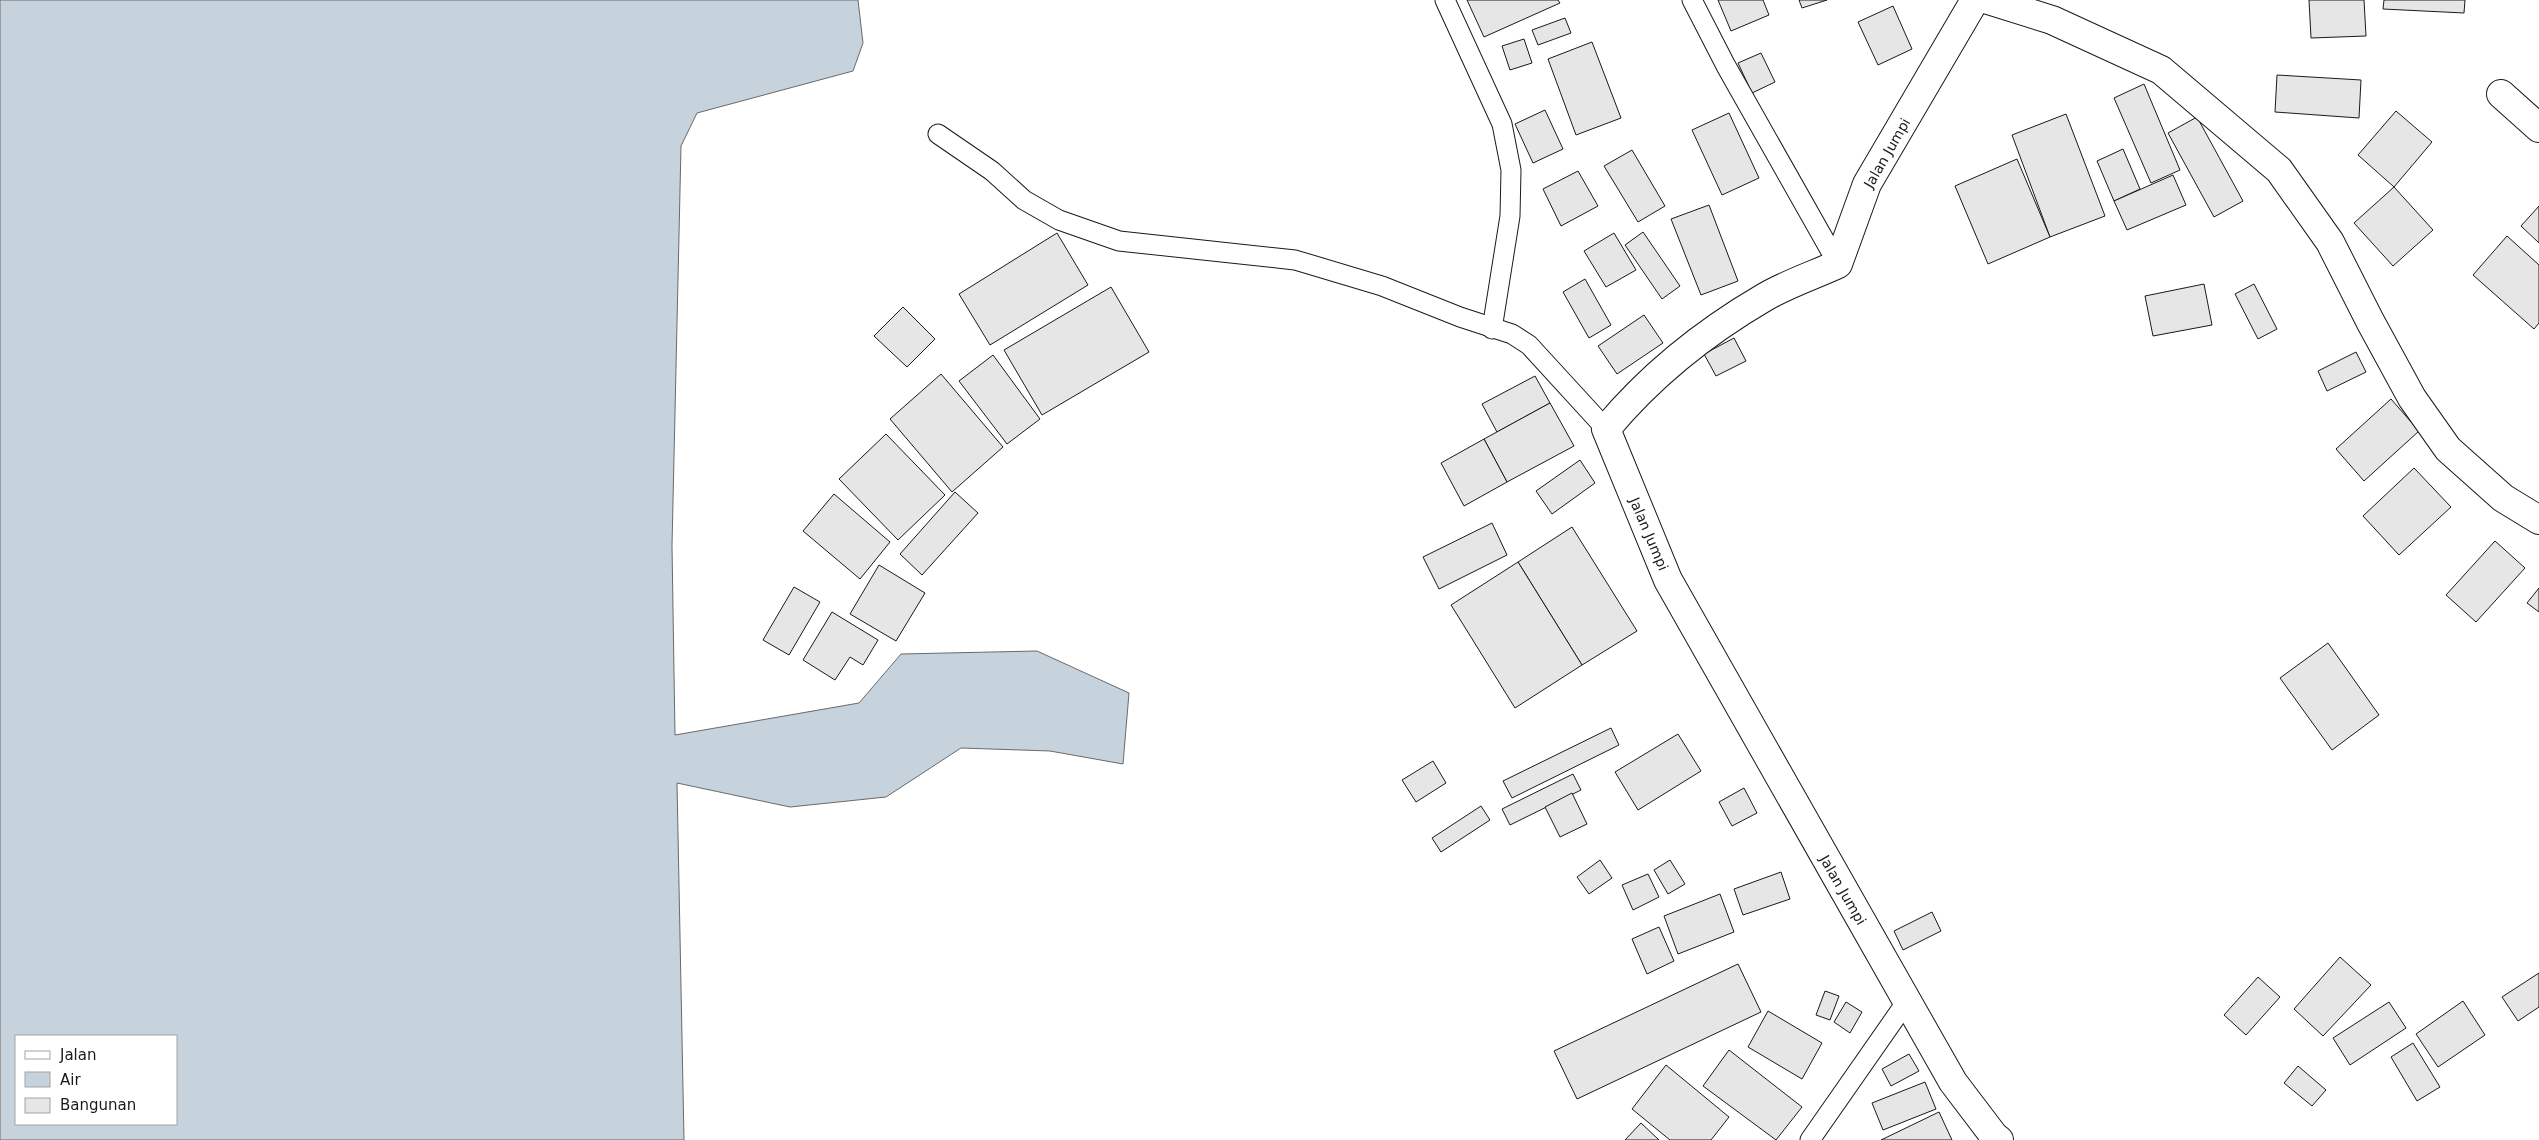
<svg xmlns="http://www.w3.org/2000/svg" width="2539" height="1140" viewBox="0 0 2539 1140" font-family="'DejaVu Sans',sans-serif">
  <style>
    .water { fill: #c6d2dc; stroke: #6a6a6a; fill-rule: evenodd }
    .building { fill: #e6e6e6; stroke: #1a1a1a }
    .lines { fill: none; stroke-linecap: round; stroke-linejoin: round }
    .service-casing { stroke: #1a1a1a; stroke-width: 21 }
    .minor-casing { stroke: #1a1a1a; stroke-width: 30 }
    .tertiary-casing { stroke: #1a1a1a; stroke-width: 30 }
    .service { stroke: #fff; stroke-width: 19 }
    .minor { stroke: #fff; stroke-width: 28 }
    .tertiary { stroke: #fff; stroke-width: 28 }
    .labels { text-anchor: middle; stroke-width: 4; stroke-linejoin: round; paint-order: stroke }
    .street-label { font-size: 14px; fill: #1a1a1a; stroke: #fff }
  </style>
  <rect width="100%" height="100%" fill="#fff"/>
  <path class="water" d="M0,0h858l5,43 -10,28 -156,42 -16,33 -9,400 3,189 184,-32 42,-49 136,-3 92,42 -6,71 -73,-13 -89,-3 -75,49 -96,10 -113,-24 7,357h-684zM176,1036v88h-160v-88z"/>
  <g class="building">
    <polygon points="1467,0 1558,0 1560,3 1484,37"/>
    <polygon points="1718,0 1763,0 1769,15 1731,31"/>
    <polygon points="1799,0 1827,0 1802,8"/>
    <polygon points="2309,0 2364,0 2366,36 2311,38"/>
    <polygon points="2384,0 2465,0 2464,13 2383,9"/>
    <polygon points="1893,6 1912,49 1878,65 1858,22"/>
    <polygon points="1565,18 1571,33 1538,45 1532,30"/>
    <polygon points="1524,39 1532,63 1510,70 1502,46"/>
    <polygon points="1592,42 1621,118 1576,135 1548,59"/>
    <polygon points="1761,53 1775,82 1752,93 1738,63"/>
    <polygon points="2277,75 2361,80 2359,118 2275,112"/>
    <polygon points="2144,84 2180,170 2151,183 2114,98"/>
    <polygon points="1545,110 1563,149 1533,163 1515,124"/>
    <polygon points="2396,111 2432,142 2394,187 2358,155"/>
    <polygon points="1729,113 1759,178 1722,195 1692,130"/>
    <polygon points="2066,114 2105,216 2050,237 2012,135"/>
    <polygon points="2197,117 2243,201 2214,217 2168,133"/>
    <polygon points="2123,149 2140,189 2114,201 2097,161"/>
    <polygon points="1632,150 1665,206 1638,222 1604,166"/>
    <polygon points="2017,159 2050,237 1988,264 1955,186"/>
    <polygon points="1578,171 1598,206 1561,226 1543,189"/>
    <polygon points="2173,175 2186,205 2127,230 2114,201"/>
    <polygon points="2394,187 2433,230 2393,266 2354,223"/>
    <polygon points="1709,205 1738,281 1701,295 1671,219"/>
    <polygon points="2539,206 2539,243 2521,226"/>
    <polygon points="1643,232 1680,286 1662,299 1625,245"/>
    <polygon points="1057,233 1088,285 990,345 959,294"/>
    <polygon points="1614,233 1636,270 1606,287 1584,251"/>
    <polygon points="2507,236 2539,265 2539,323 2534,329 2473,275"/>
    <polygon points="1585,279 1611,325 1589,338 1563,292"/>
    <polygon points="2204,284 2212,325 2153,336 2145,296"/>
    <polygon points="2254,284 2277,329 2258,339 2235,294"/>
    <polygon points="1111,287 1149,352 1042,415 1004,350"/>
    <polygon points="903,307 935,339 907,367 874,336"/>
    <polygon points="1644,315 1663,343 1617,374 1598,346"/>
    <polygon points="1734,338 1746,361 1716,376 1704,354"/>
    <polygon points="2356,352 2366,372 2327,391 2318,371"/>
    <polygon points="993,355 1040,419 1007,444 959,381"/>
    <polygon points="941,374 1003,447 952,492 890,419"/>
    <polygon points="1535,376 1550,403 1497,432 1482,404"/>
    <polygon points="2391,399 2419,431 2364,481 2336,449"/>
    <polygon points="1550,403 1574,446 1507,482 1484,439"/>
    <polygon points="886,434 945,495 898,540 839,479"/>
    <polygon points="1484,439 1507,482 1464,506 1441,463"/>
    <polygon points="1580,460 1595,483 1552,514 1536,491"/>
    <polygon points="2414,468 2451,507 2399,555 2363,516"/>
    <polygon points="955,492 978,513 922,575 900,554"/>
    <polygon points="834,494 890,542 860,579 803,531"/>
    <polygon points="1492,523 1507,555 1439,589 1423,557"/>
    <polygon points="1572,527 1637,631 1582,665 1518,562"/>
    <polygon points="2495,541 2525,568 2476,622 2446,595"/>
    <polygon points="1518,562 1582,665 1515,708 1451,605"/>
    <polygon points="879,565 925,593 896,641 850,614"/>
    <polygon points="794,587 820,602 789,655 763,640"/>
    <polygon points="2539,588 2539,612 2527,603"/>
    <polygon points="832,612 878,640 863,665 850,657 835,680 803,660"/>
    <polygon points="2328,643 2379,715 2332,750 2280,678"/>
    <polygon points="1611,728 1619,745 1512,798 1503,781"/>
    <polygon points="1678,734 1701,771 1638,810 1615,772"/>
    <polygon points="1433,761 1446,783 1416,802 1402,780"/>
    <polygon points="1573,774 1581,790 1510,825 1502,809"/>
    <polygon points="1744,788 1757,813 1732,826 1719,802"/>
    <polygon points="1572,793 1587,824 1560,837 1545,807"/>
    <polygon points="1481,806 1490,820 1441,852 1432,838"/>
    <polygon points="1600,860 1612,878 1589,894 1577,877"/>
    <polygon points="1670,860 1685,884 1668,894 1654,870"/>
    <polygon points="1781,872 1790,899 1743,915 1734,889"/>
    <polygon points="1648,874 1659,897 1633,910 1622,885"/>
    <polygon points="1720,894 1734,932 1678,954 1664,916"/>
    <polygon points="1932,912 1941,931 1903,950 1894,931"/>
    <polygon points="1659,927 1674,961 1647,974 1632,939"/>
    <polygon points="2340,957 2371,985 2323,1036 2294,1009"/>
    <polygon points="1738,964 1761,1012 1577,1099 1554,1051"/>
    <polygon points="2539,973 2539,1007 2518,1021 2502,997"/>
    <polygon points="2258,977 2280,997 2246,1035 2224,1015"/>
    <polygon points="1825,991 1839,996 1830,1020 1816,1015"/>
    <polygon points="2463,1001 2485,1035 2438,1067 2416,1034"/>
    <polygon points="1846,1002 1862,1012 1850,1033 1834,1022"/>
    <polygon points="2389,1002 2406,1028 2350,1065 2333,1038"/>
    <polygon points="1768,1011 1822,1043 1802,1079 1748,1047"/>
    <polygon points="2413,1043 2440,1087 2417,1101 2391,1057"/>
    <polygon points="1729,1050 1802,1107 1776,1140 1703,1086"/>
    <polygon points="1909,1054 1919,1071 1891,1086 1882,1069"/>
    <polygon points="1666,1065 1729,1117 1711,1140 1670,1140 1632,1109"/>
    <polygon points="2298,1066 2326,1090 2312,1106 2284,1083"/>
    <polygon points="1925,1082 1936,1109 1883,1130 1872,1103"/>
    <polygon points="1939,1112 1952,1140 1881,1140"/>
    <polygon points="1641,1123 1659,1140 1625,1140"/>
  </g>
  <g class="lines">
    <g class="service-casing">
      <g id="service">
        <polyline points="1445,0 1502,124 1511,170 1510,216 1492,329"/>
        <polyline points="1692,0 1726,66 1838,264"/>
        <polyline points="938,134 992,171 1024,200 1059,220 1119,241 1295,260 1382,286 1460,317 1512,334 1529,345 1606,429"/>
        <polyline points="1810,1140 1907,1001"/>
      </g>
    </g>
    <g class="minor-casing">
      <g id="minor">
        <polyline points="1988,0 2052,20 2161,70 2279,170 2330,242 2370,321 2412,398 2448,449 2503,498 2539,520"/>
        <polyline points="2501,94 2539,128"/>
      </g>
    </g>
    <g class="tertiary-casing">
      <path id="tertiary" d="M1975,0l-108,184 -29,80c-24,11 -51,20 -73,33 -60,35 -115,79 -159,132l62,151 285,502 41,54 5,4"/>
    </g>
    <use href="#service" class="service"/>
    <use href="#minor" class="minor"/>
    <use href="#tertiary" class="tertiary"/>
  </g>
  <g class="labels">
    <g class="street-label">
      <text transform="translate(1887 153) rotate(-60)" y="5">Jalan Jumpi</text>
      <text transform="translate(1649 534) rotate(67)" y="5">Jalan Jumpi</text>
      <text transform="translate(1843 890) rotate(60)" y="5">Jalan Jumpi</text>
    </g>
  </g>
  <rect x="15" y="1035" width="162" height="90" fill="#ffffff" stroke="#a3a3a3"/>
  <rect x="25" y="1051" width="25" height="8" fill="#ffffff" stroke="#a3a3a3"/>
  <text x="60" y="1060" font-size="15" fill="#1a1a1a">Jalan</text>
  <rect x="25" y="1072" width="25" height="15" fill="#c6d2dc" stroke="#a3a3a3"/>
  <text x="60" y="1085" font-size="15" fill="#1a1a1a">Air</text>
  <rect x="25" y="1098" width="25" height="15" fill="#e6e6e6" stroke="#a3a3a3"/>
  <text x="60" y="1110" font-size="15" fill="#1a1a1a">Bangunan</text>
</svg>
